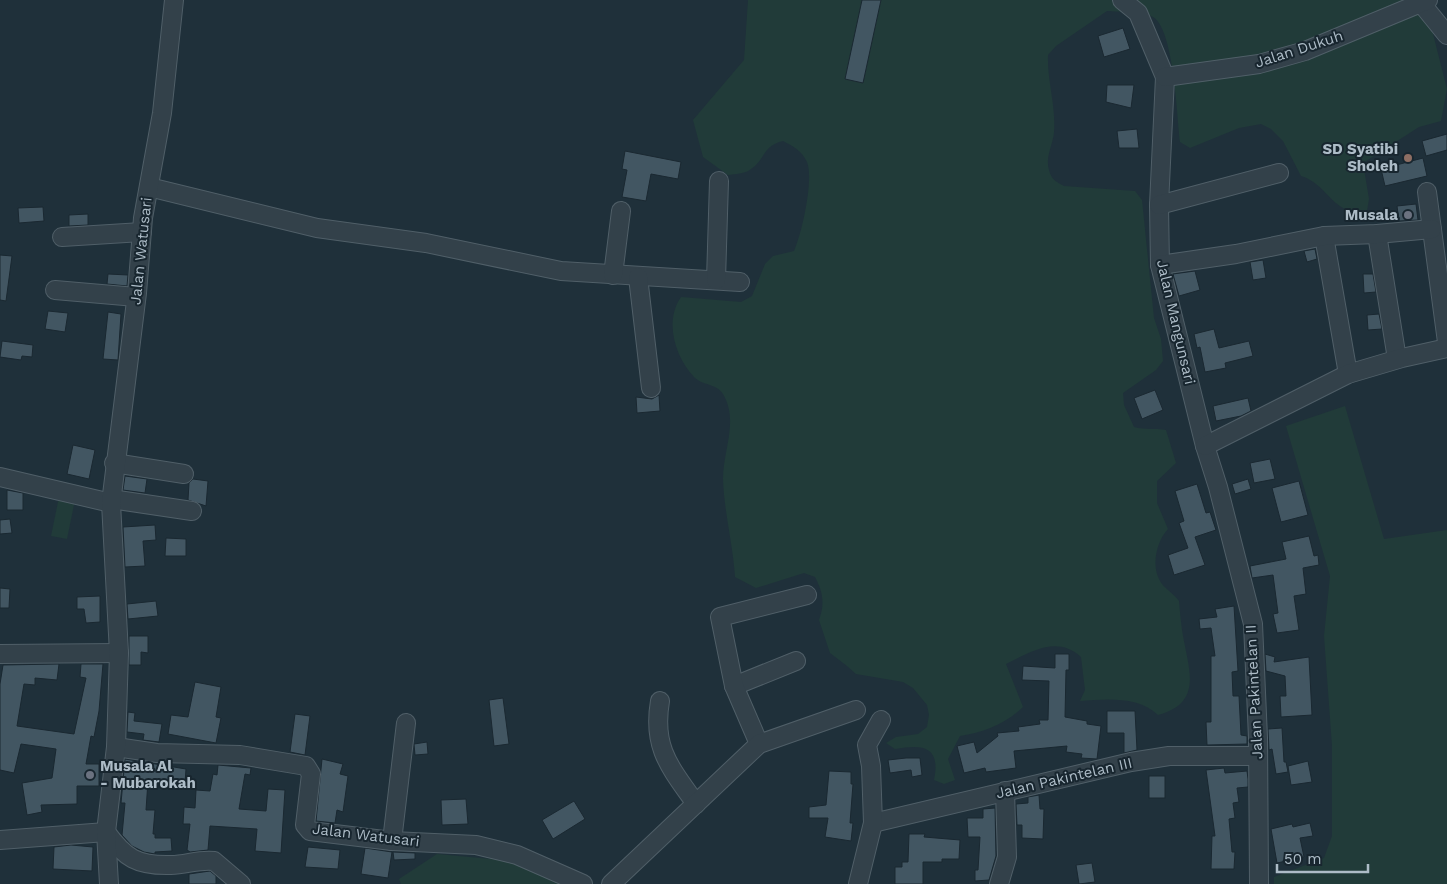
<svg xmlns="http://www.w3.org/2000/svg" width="1447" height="884" viewBox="0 0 1447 884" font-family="'Work Sans',sans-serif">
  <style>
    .green { fill: #213b39 }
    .building { fill: #425662; stroke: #1a2831 }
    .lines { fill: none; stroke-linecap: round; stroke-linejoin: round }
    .minor-casing { stroke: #505f68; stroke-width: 20 }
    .minor { stroke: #33414a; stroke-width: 18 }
    .education-dot { fill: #8d6e63; stroke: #18262f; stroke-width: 2 }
    .worship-dot { fill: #6b7280; stroke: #18262f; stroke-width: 2 }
    .labels { text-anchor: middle; stroke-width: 4; stroke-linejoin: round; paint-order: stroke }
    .street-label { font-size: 15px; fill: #adbcc7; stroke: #18262f }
    .poi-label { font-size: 15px; font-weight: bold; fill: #adbcc7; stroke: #18262f; text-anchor: end }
  </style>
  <rect width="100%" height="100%" fill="#1f303a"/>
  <g class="green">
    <path d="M748,0h679l3,22 17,67 -6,32 -22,6 -56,36 6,36 -2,12c-34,7 -38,-27 -66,-35l-18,-35 -12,-12 -10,-5 -22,4 -49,20 -10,-6c-3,-25 -6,-113 -27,-125 -8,-5 -35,-5 -46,-6l-51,35 -8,9c-1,26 8,50 6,77 -1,13 -9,25 -5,38 2,9 7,12 15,16l71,5 7,9 12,118 7,21 2,22 -7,9 -33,23 1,12 10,22c11,3 21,1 32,3l10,33 -19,18v22l11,26c-12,13 -18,39 -6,55 5,6 12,10 17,17 1,12 2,23 4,35 6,34 20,67 -25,79 -20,-19 -51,-16 -78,-14l5,-11 -4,-33c-24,-22 -50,-5 -75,7l17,43c-18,17 -39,25 -63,29l-12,23 7,21 -11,4 -10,-4c7,-34 -11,-36 -39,-31l-9,-6 10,-6 22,-3 9,-7 2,-12 -2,-10 -14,-17 -10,-6 -47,-8 -9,-8 -17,-13 -11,-33c6,-16 4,-28 -4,-43l-11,-4 -48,15 -21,-11c-2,-33 -11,-65 -12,-98 0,-29 16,-58 0,-85 -7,-11 -20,-8 -29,-17 -19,-20 -30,-56 -13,-80l60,5 11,-6 13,-32 8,-8 21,-5c8,-18 20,-72 13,-89 -5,-11 -14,-16 -24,-21 -21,5 -17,18 -32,28 -6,5 -16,5 -23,6l-25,-18 -10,-37 51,-60z"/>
    <polygon points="1345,406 1384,539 1447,530 1447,884 1274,884 1274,877 1324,858 1332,836 1332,746 1324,636 1330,576 1286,426"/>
    <polygon points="59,497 75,500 67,539 51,536"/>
    <polygon points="437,854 514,861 566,884 401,884 399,879"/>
  </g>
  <g class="building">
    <polygon points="862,0 881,0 863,83 845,79"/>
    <polygon points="1123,28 1130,49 1104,57 1098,36"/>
    <polygon points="1107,85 1134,85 1131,108 1106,102"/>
    <polygon points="1137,129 1139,148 1119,148 1117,131"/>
    <polygon points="1447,134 1447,150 1426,156 1422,141"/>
    <polygon points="625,151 681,162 678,179 651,174 646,201 622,197 627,170 622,169"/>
    <polygon points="1423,158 1427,176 1385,186 1381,169"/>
    <polygon points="1416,204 1418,220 1399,221 1397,206"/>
    <polygon points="43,207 44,221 19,223 18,208"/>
    <polygon points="88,214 88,225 69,226 69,215"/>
    <polygon points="1315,249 1317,259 1307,262 1304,251"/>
    <polygon points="0,255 12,256 6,301 0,300"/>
    <polygon points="1263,260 1266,278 1253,280 1250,262"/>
    <polygon points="1195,271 1200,290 1179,296 1173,274"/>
    <polygon points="108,274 128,275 127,286 107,284"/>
    <polygon points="1363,274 1373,274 1376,292 1364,293"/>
    <polygon points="48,311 68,313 65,332 45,329"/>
    <polygon points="108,312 121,314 118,360 103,359"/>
    <polygon points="1379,314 1382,329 1368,330 1367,315"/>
    <polygon points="1214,329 1219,348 1249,341 1253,356 1225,363 1226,368 1205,372 1200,347 1197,348 1194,334"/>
    <polygon points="2,341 33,345 32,357 22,356 21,360 0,357"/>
    <polygon points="1155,390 1163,410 1142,419 1134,398"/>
    <polygon points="659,395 660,411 637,413 636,397 652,399"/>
    <polygon points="1248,398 1251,411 1241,416 1216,421 1213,406"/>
    <polygon points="73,445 95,450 89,479 67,474"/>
    <polygon points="1270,459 1275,479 1254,483 1250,463"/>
    <polygon points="125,476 147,479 145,493 123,490"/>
    <polygon points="193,479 208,481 206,506 188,500 189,483"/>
    <polygon points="1248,479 1251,489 1235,494 1232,484"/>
    <polygon points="1299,481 1308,515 1281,522 1272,488"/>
    <polygon points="1197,484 1206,513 1210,512 1216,530 1195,537 1205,565 1174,575 1168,555 1188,548 1179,523 1184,521 1175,491"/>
    <polygon points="7,490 23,493 23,510 7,510"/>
    <polygon points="10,519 12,533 0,534 0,520"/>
    <polygon points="155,525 156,540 143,541 145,566 125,567 123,527"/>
    <polygon points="1309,536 1314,556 1318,555 1319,565 1303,568 1306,594 1294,596 1299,630 1277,633 1273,614 1278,613 1273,575 1252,578 1250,566 1286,559 1282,542"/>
    <polygon points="166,538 186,539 186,556 165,556"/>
    <polygon points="0,588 10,589 9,608 0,608"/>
    <polygon points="100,596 100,622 86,623 84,609 77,609 77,597"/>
    <polygon points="156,601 158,616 128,619 127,604"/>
    <polygon points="1234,606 1238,671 1232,672 1233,696 1239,696 1241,735 1247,736 1247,744 1207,745 1206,722 1211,722 1211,656 1215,656 1211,628 1200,629 1199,619 1217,617 1215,609"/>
    <polygon points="129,636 148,636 148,653 141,652 141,665 129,665"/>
    <polygon points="1055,654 1069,654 1069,670 1066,670 1065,717 1087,721 1087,724 1101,726 1097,759 1081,758 1082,754 1066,752 1067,746 1014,751 1016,768 986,772 985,768 964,773 957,746 974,742 977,753 998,736 997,733 1019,731 1018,727 1040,724 1039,720 1048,720 1049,681 1022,680 1023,666 1055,668"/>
    <polygon points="1265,654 1275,657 1274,662 1309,657 1312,715 1281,717 1280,696 1286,696 1285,676 1266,671"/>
    <polygon points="59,664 57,680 35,678 35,685 24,684 17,726 74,734 86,678 80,677 81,664 103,664 99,711 94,737 91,736 86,764 99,764 99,786 77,786 77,804 41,805 42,812 27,815 22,783 52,778 56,749 21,744 14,773 0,770 0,684 3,665"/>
    <polygon points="195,682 221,687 216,717 221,718 216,743 168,734 171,715 188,717"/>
    <polygon points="503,698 509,744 494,746 489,700"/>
    <polygon points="1107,711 1135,711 1137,750 1124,753 1124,733 1107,733"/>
    <polygon points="128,712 135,713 134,721 162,724 159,742 143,740 144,734 127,732"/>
    <polygon points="295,714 310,716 305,755 290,752"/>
    <polygon points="1282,728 1284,762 1286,762 1288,772 1276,774 1272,749 1269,750 1268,729"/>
    <polygon points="427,742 428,754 415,755 414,744"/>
    <polygon points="906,758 920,758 922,775 912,777 911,770 890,773 888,760"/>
    <polygon points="125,759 186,769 185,783 148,781 146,810 155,810 153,834 155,834 155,838 171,838 172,851 155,852 155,854 144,852 132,846 122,835 125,803 121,803"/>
    <polygon points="322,759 343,764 340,774 348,776 343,812 337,810 335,823 316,821"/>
    <polygon points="1308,761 1312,782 1291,785 1288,766"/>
    <polygon points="218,765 251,768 250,775 245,774 239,809 266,811 268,789 285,790 281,853 255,851 257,829 210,826 208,850 190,852 187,850 190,824 183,824 184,807 195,808 196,790 210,791 213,774 217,775"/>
    <polygon points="1224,768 1225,773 1247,771 1248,779 1248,787 1237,788 1239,802 1233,803 1235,818 1229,819 1232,852 1235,852 1234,869 1211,869 1212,836 1215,836 1206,770"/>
    <polygon points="829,771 851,772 851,784 853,784 850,823 853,823 851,841 825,837 828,818 809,818 809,807 826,805"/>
    <rect x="1149" y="776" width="16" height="22"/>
    <polygon points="1039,795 1040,809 1044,809 1043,839 1022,838 1022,825 1017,825 1016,804 1028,803 1028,797"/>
    <polygon points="466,799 468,824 442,825 441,800"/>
    <polygon points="574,801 585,819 553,839 542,820"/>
    <polygon points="995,808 996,856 989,880 975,881 975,870 978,870 980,837 968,837 967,818 983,818 983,809"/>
    <polygon points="1310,823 1313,836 1300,838 1304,857 1277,863 1271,829 1292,824 1293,827"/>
    <polygon points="909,834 925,834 924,837 960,840 959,859 942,859 942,862 923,862 923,884 895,884 895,867 902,867 902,862 908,862"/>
    <polygon points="71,845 93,847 92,871 53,869 54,847"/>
    <polygon points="308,847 340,850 338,869 305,867"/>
    <polygon points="365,848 392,852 388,878 361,874"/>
    <polygon points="393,852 415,853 415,859 394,860"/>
    <polygon points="1092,863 1095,882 1079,884 1076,865"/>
    <polygon points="210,871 216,876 216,884 189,884 189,874"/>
  </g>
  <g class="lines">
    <g class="minor-casing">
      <g id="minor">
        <polyline points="1122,0 1138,13 1165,77 1159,205 1160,265 1205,446 1218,487 1253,624 1258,738 1259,884"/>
        <polyline points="1421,3 1447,35"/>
        <polyline points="1165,77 1259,64 1305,51 1428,0"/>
        <polyline points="149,187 317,228 426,243 561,271 740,282"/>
        <polyline points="1427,192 1447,342"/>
        <polyline points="1159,205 1279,173"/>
        <polyline points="1377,234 1397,359"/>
        <polyline points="1324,236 1348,374"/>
        <polyline points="62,237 142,232"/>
        <polyline points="1160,265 1236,254 1324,236 1377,234 1432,229"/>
        <polyline points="613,275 621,211"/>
        <polyline points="638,277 651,388"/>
        <polyline points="716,280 719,181"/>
        <polyline points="55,290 136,297"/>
        <polyline points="1205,446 1348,374 1402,358 1447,348"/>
        <polyline points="114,463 184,474"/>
        <polyline points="0,477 111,503"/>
        <polyline points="111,499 192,511"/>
        <polyline points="0,654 119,653"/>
        <polyline points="734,686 796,661"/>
        <path d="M660,701c-8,47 10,66 36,103"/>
        <polyline points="759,744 734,686 720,617 807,595"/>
        <polyline points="116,747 157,753 240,755 306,766 311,774 305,825 310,831 392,841 476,845 517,855 583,884"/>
        <polyline points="873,823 1131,762 1169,756 1258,756"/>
        <path d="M0,840l106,-8c19,26 31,34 65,33 15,0 28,-6 43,-4l27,23"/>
        <polyline points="392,841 406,723"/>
        <polyline points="109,884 106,832 116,747 119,653 111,503 137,293 143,218 162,113 174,0"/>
        <polyline points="611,884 759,744 856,710"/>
        <polyline points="858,884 873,823 871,766 867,745 881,720"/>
        <polyline points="999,884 1007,857 1005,791"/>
      </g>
    </g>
    <use href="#minor" class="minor"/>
  </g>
  <circle class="education-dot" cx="1408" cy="158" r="5"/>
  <g class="worship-dot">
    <circle cx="1408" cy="215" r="5"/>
    <circle cx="90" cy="775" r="5"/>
  </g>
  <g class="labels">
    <g class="street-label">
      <text transform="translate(1299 49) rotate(-18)" y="5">Jalan Dukuh</text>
      <text transform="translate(141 251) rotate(-84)" y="5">Jalan Watusari</text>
      <text transform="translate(1176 322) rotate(77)" y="5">Jalan Mangunsari</text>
      <text transform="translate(1254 692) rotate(-93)" y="5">Jalan Pakintelan II</text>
      <text transform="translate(1064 778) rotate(-13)" y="5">Jalan Pakintelan III</text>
      <text transform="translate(366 835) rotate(7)" y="5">Jalan Watusari</text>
    </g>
    <g class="poi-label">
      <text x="1398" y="154">SD Syatibi<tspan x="1398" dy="17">Sholeh</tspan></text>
      <text x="1398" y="220">Musala</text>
      <text x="100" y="771" text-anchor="start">Musala Al<tspan x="100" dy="17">- Mubarokah</tspan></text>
    </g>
  </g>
  <path d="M1277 864v8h91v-8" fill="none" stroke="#adbcc7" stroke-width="2.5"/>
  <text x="1284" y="864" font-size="15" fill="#adbcc7" stroke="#18262f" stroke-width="4" paint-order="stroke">50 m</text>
</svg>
